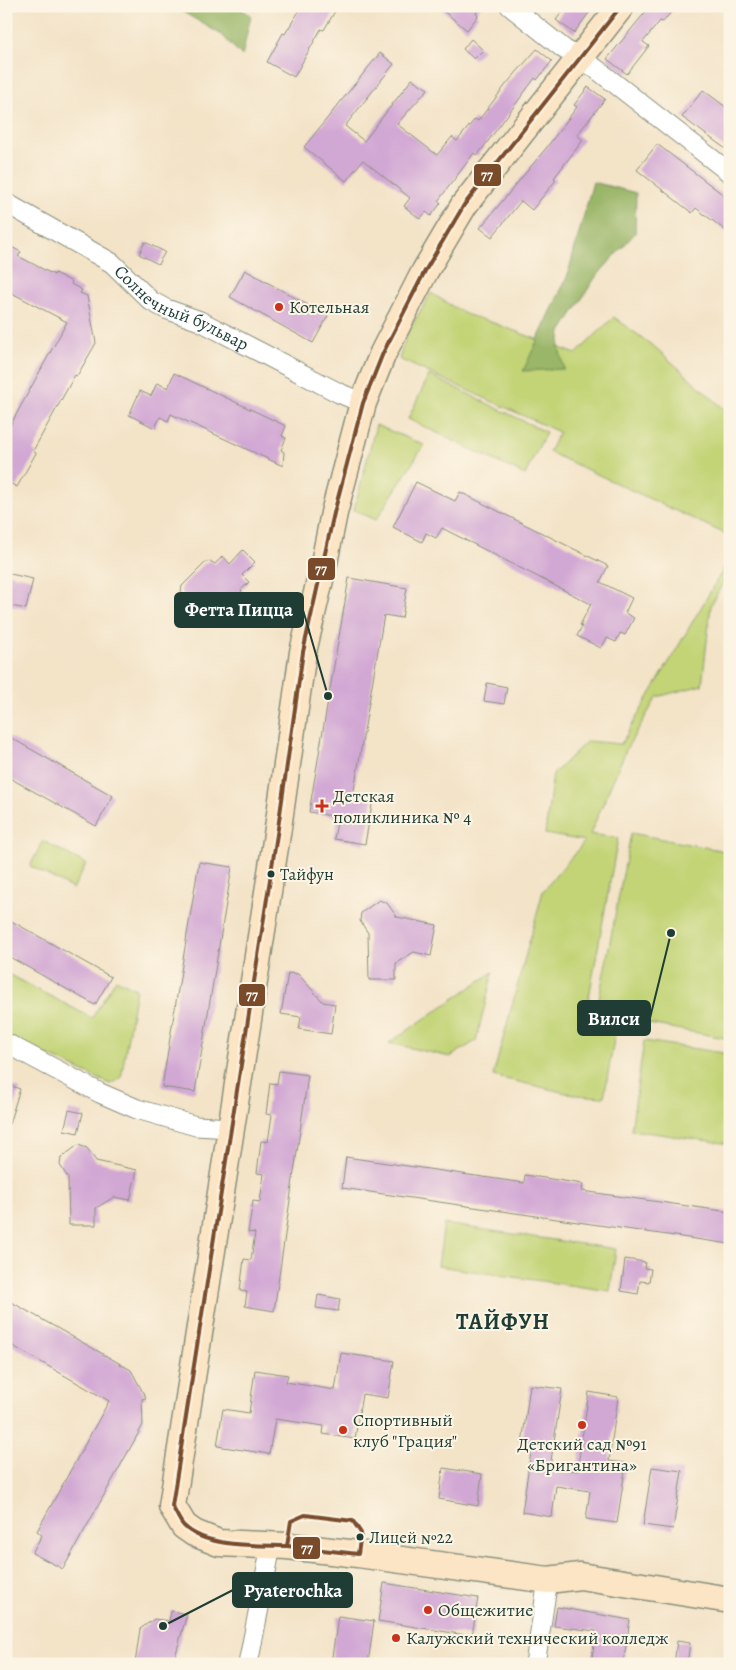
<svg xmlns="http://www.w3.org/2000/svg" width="736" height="1670" viewBox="0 0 736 1670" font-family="Alegreya,serif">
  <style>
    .green { fill: #c3d477; stroke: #718856 }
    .forest { fill: #9ab668; stroke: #5c7a4e }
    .building { fill: #d1a7d4 }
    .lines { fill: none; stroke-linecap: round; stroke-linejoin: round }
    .street-casing { stroke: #89907e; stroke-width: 21 }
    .secondary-casing { stroke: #89907e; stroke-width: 29 }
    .street { stroke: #fff; stroke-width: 19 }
    .secondary { stroke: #fce5c4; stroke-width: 26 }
    .bus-1-casing { stroke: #fcf5e5; stroke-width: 8 }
    .bus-1 { stroke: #7a4b2a; stroke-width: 4 }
    .poi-dot { fill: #c8321e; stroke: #fcf5e5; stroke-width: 2 }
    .bus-dot { fill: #1f3d34; stroke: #fcf5e5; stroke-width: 2 }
    .labels { text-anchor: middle; stroke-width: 4; stroke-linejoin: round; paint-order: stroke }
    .bus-label { font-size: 17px; fill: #1f3d34; stroke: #fcf5e5; text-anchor: start }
    .street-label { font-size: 18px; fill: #1f3d34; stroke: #fcf5e5 }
    .poi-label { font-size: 18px; fill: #1f3d34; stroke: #fcf5e5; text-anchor: start }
    .district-label { font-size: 22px; font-weight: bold; letter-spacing: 1px; fill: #1f3d34; stroke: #fcf5e5 }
    .leader { fill: none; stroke: #1f3d34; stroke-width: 2 }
    .callout-dot { fill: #1f3d34; stroke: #fcf5e5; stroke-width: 2 }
    .callout { fill: #1f3d34; stroke: #1f3d34; stroke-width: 2 }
    .callout-label { font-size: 19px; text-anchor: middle; font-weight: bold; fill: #fff }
    .line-badge { stroke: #fcf5e5; stroke-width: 2 }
    .badge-label { font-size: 14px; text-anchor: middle; font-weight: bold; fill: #fff }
  </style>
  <rect width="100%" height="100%" fill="#fcf5e5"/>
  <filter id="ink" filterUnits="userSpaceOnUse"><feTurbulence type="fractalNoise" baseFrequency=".02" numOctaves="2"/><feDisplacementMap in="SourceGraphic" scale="10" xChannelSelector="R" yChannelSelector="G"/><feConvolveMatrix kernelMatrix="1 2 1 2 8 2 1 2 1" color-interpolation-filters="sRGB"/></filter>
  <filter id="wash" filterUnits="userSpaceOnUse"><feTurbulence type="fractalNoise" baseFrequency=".0096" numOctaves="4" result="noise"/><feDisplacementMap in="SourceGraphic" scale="20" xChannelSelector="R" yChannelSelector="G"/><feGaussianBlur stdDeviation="1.12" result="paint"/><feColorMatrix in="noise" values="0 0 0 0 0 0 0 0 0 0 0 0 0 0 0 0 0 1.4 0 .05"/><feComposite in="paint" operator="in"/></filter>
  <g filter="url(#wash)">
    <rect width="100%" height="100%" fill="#f3e3c7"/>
    <g class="green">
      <polygon points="431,293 465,314 491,322 576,354 614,317 657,349 730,414 730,536 549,452 559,432 399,359 407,333"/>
      <polygon points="429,375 546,432 525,475 408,419"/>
      <polygon points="376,425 424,445 376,520 354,510"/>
      <polygon points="730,558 730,570 711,605 702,685 657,697 627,748 590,834 618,838 585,1019 616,1028 604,1097 575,1095 493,1076 543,891 585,841 545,834 553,774 587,741 621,744"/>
      <polygon points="631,833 730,852 730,1039 596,1014"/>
      <polygon points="43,841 86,864 73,889 30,866"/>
      <polygon points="493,972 476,1041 450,1057 389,1043"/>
      <polygon points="6,973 92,1018 116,979 136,989 121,1078 110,1084 6,1036"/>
      <polygon points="644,1041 730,1054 730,1144 631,1130"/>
      <polygon points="444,1224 616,1249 610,1291 438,1266"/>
    </g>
    <g class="forest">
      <polygon points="173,6 235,6 251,15 242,56 222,35"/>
      <polygon points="593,182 636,193 635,233 595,278 561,332 559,347 564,369 523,371 567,277"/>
    </g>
    <g id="blocks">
      <g class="building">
        <polygon points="302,6 338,6 324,30 321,29 294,77 267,62 283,33 285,34"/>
        <polygon points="437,6 481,6 476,13 478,16 467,30"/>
        <polygon points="567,6 594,6 574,33 556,20"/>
        <polygon points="642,6 676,6 663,22 660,21 643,42 649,46 627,74 607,59 647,10"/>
        <polygon points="471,39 483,50 474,59 463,49"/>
        <polygon points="537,49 552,61 537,80 535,78 477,156 474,153 438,201 441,203 431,216 426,212 420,219 404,206 410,198 363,160 346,181 304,147 380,53 394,64 345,126 364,141 412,79 428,89 397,124 437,155 452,137 457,141 475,119 478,121 508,82"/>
        <polygon points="588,87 605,99 577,135 583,140 554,178 556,180 532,210 521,201 492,237 480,228 547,147 577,107 574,105"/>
        <polygon points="703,90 730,110 730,152 682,117"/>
        <polygon points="657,144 730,200 730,234 696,208 692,213 637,170"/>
        <polygon points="145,242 165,252 158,264 139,254"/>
        <polygon points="6,244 21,252 18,256 54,275 55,273 72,282 71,284 82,290 80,293 87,296 96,343 77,376 75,375 33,451 36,453 17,487 6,481 6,433 67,322 6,290"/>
        <polygon points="245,270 328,316 313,343 230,297"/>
        <polygon points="174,373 286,426 282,436 286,438 281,450 284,452 283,466 171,414 168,421 160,417 155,428 129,415 140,391 151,396 157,383 168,388"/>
        <polygon points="416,482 455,501 460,492 608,566 600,582 632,598 625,613 634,618 625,635 620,633 616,642 607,638 601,648 577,636 582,626 580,625 591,604 442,528 436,538 426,533 422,542 393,527"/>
        <polygon points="243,550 255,562 242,575 249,582 241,590 243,595 242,599 219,622 213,623 185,597 181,591 182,586 205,563 210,561 215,564 223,556 230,564"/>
        <polygon points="6,573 33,579 26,609 6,605"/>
        <polygon points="349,578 407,588 402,618 384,615 353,796 373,799 365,844 334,839 338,817 309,812"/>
        <polygon points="487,683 507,687 504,704 484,701"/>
        <polygon points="6,735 113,796 96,826 6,776"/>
        <polygon points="199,862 232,867 195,1092 162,1087"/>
        <polygon points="379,900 387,903 397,917 437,925 431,956 414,952 396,963 396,980 369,980 368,933 360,921 361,913"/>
        <polygon points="6,918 111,977 95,1005 6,955"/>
        <polygon points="288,973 298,974 323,1002 335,1004 331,1034 299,1029 301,1017 281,1014"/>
        <polygon points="279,1071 308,1075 274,1311 245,1306 247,1292 240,1291 244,1259 251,1260 255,1233 248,1232 253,1201 260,1202 264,1174 257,1173 261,1141 268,1142 272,1115 266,1114 270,1083 277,1084"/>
        <polygon points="6,1084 20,1089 9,1124 6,1124"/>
        <polygon points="69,1110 83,1113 78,1133 64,1130"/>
        <polygon points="78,1145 87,1148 96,1161 137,1170 130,1200 114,1197 96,1208 96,1225 69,1225 68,1178 60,1165 61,1158"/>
        <polygon points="346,1157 524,1183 525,1175 583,1184 582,1191 730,1212 730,1244 342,1188"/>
        <polygon points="625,1259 645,1262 644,1268 651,1269 649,1282 640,1281 638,1294 621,1291"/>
        <polygon points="318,1295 340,1299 338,1311 316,1308"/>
        <polygon points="6,1299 131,1370 146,1398 142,1399 143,1425 63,1569 32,1553 42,1535 37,1531 109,1401 6,1342"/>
        <polygon points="341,1353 394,1361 388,1398 362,1394 355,1439 323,1434 324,1426 275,1419 269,1454 217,1446 223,1409 249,1413 255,1370 288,1375 286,1382 335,1390"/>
        <polygon points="530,1385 562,1389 550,1467 577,1471 589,1392 618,1397 609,1461 626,1463 617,1523 586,1519 590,1491 556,1486 552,1517 522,1512 532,1445 522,1444"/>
        <polygon points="652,1467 682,1471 673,1529 643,1525"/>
        <polygon points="443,1468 482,1474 478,1506 439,1499"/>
        <polygon points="384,1583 478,1598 472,1636 378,1621"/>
        <polygon points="557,1607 630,1620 623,1664 591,1664 596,1631 554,1626"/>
        <polygon points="171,1611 187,1614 173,1664 135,1664 140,1629 154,1619 169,1621"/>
        <polygon points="338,1616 374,1621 368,1664 331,1664"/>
        <polygon points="677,1641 690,1643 687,1664 674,1664"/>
      </g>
    </g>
  </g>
  <g filter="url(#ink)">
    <use href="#blocks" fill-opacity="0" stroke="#89907e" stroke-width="1"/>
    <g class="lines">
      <g class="street-casing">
        <g id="street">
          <polyline points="510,6 564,49 595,68 730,173"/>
          <path id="s1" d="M6,203l106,60 39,38 15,8 34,12 139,72 24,10"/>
          <polyline points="6,1043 100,1093 137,1109 196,1126 231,1128"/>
          <polyline points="248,1664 271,1546"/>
          <polyline points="535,1664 548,1580"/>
        </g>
      </g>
      <g class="secondary-casing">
        <polyline id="secondary" points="621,6 464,205 425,271 383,353 363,403 334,513 324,563 303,652 278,828 172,1506 184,1526 194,1533 219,1543 287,1546 358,1554 548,1580 580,1576 730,1600"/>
      </g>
      <use href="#street" class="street"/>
      <use href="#secondary" class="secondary"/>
      <g class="bus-1-casing">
        <g id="bus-1">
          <polygon points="305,1515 353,1521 361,1533 358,1554 287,1546 291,1521"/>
          <path d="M287,1546c-29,-1 -81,2 -103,-20 -5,-5 -8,-14 -12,-20l106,-678 25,-176 31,-139 29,-110 20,-50 42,-82 39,-66 157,-199"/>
        </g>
      </g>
      <use href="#bus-1" class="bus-1"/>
    </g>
  </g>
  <g class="poi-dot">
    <circle cx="279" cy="307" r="5"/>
    <path d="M319.5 798.5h5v5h5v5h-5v5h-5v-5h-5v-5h5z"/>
    <circle cx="582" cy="1425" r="5"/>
    <circle cx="343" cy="1430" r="5"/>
    <circle cx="428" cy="1610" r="5"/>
    <circle cx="396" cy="1638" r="5"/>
  </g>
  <g class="bus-dot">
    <circle cx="271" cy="874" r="4.5"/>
    <circle cx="360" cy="1537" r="4.5"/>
  </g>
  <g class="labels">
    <g class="bus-label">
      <text x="280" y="880">Тайфун</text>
      <text x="369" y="1543">Лицей №22</text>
    </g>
    <g class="street-label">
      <text dy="6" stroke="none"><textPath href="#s1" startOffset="206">Солнечный бульвар</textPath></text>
    </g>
    <g class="poi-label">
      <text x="289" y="313">Котельная</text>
      <text x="333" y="802">Детская<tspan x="333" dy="21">поликлиника № 4</tspan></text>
      <text x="353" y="1426">Спортивный<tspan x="353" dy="21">клуб "Грация"</tspan></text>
      <text x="582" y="1450" text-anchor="middle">Детский сад №91<tspan x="582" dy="21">«Бригантина»</tspan></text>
      <text x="438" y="1616">Общежитие</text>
      <text x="406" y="1644">Калужский технический колледж</text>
    </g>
    <g class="district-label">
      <text x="503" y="1329">ТАЙФУН</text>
    </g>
  </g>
  <path class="leader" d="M328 696L303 610M671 933L650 1018M163 1626L233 1590"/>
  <g class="callout-dot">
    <circle cx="328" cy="696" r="5"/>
    <circle cx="671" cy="933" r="5"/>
    <circle cx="163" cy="1626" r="5"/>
  </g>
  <g class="callout">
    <rect x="175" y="593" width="128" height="34" rx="5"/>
    <rect x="578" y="1001" width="72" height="34" rx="5"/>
    <rect x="233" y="1573" width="119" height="34" rx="5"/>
  </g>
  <g class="callout-label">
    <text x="239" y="616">Фетта Пицца</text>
    <text x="614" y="1025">Вилси</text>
    <text x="293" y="1597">Pyaterochka</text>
  </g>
  <g class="line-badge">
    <rect x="473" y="163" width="29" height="24" rx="5" fill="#7a4b2a"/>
    <rect x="307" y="557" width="29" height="24" rx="5" fill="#7a4b2a"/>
    <rect x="238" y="983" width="28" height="24" rx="5" fill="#7a4b2a"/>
    <rect x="292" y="1536" width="29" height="24" rx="5" fill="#7a4b2a"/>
  </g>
  <g class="badge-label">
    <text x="487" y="180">77</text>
    <text x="321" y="574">77</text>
    <text x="252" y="1000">77</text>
    <text x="307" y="1553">77</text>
  </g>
  <rect width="736" height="1670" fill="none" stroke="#fcf5e5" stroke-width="25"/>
</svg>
